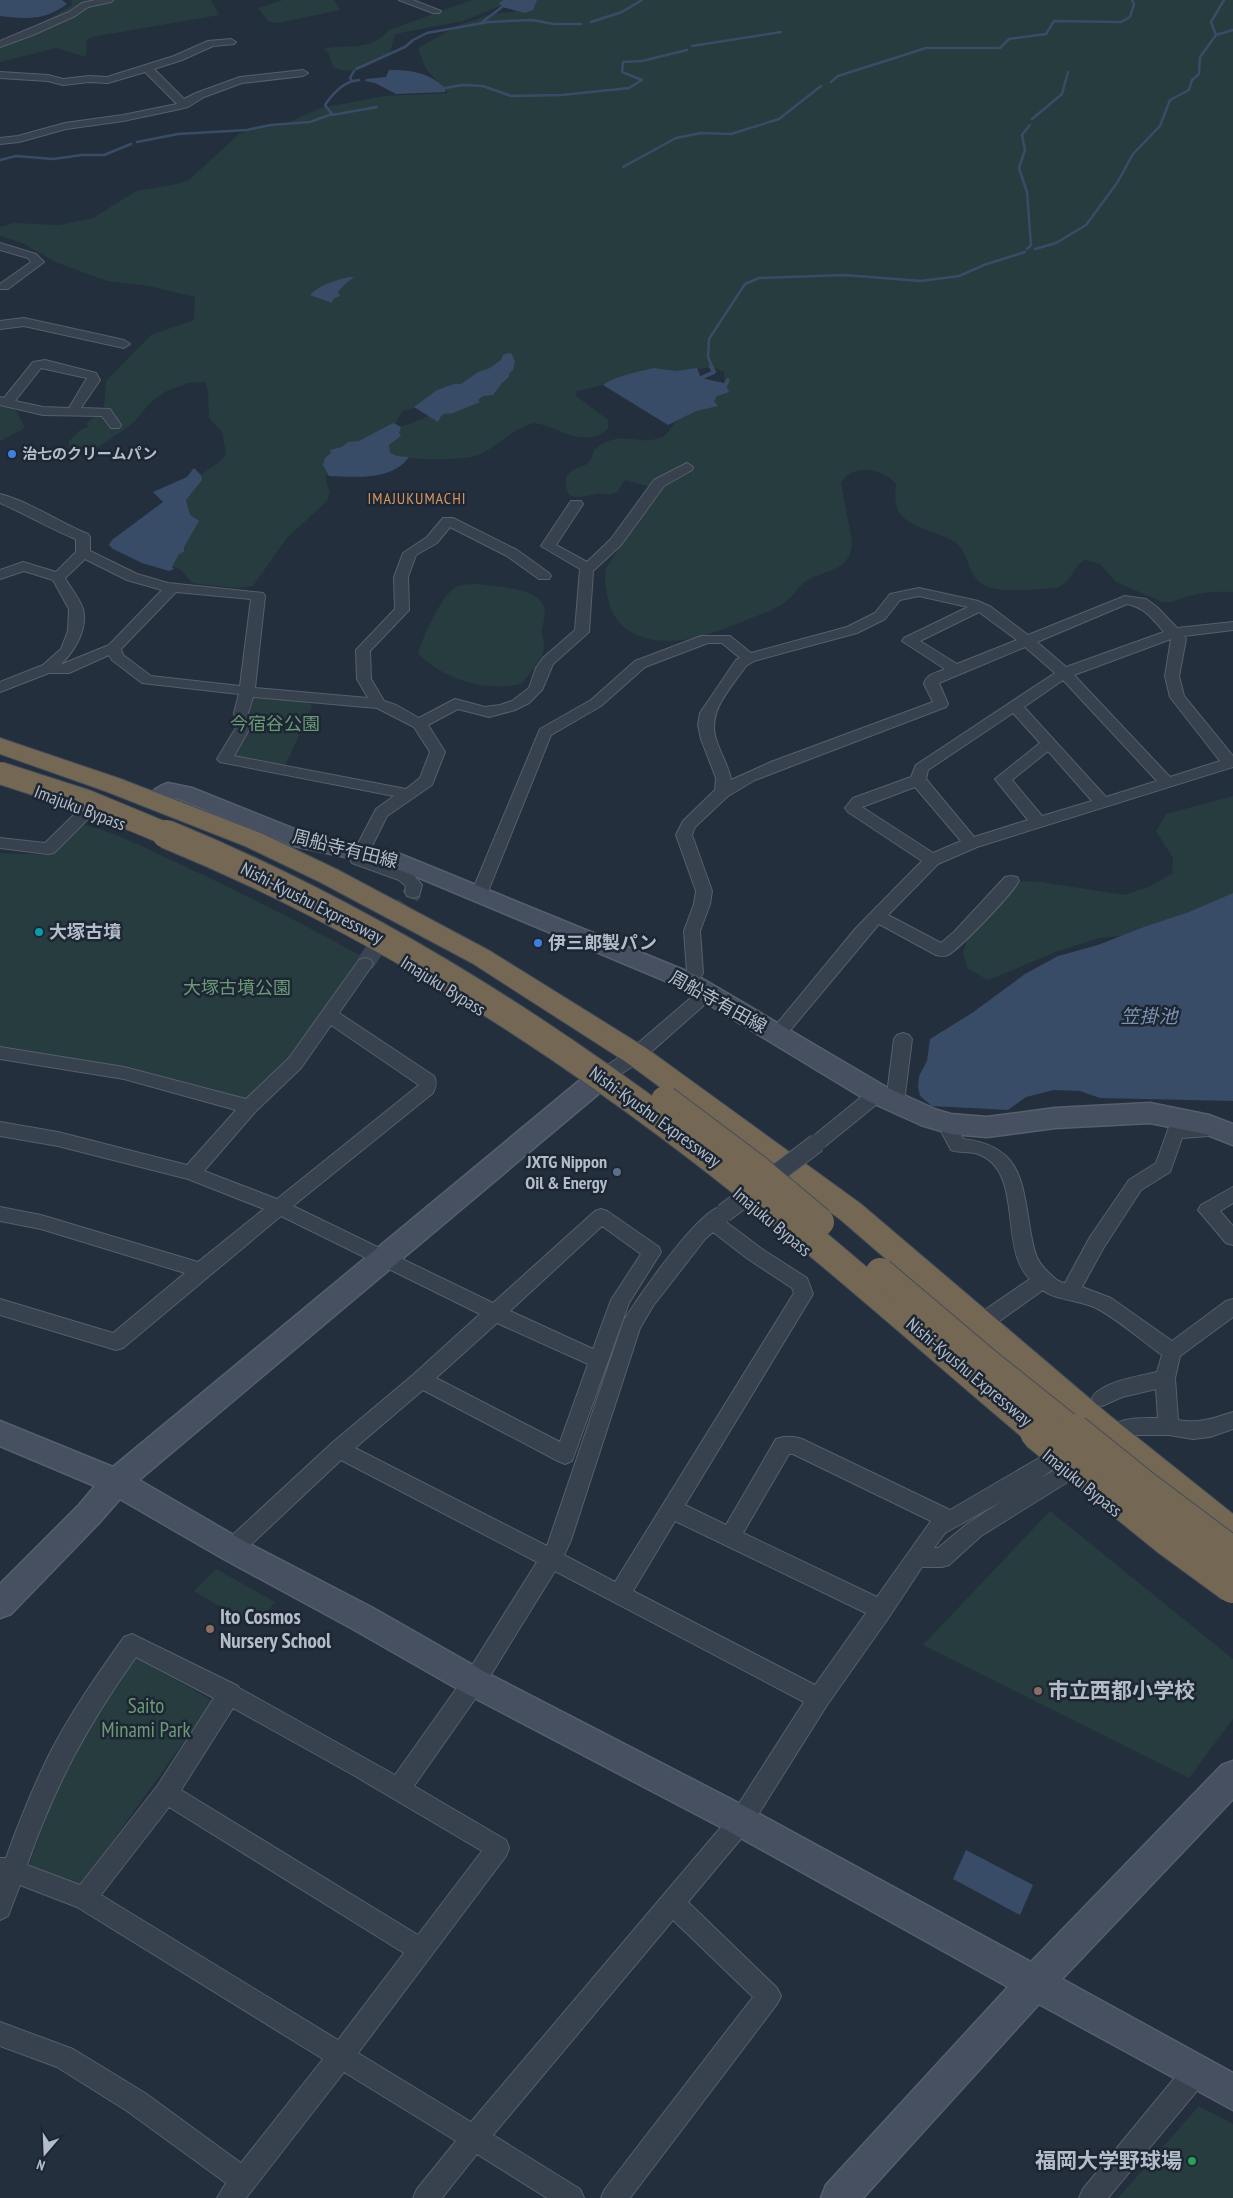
<svg xmlns="http://www.w3.org/2000/svg" width="1233" height="2198" viewBox="0 0 1233 2198" font-family="'PT Sans Narrow','Noto Sans JP',sans-serif">
  <style>
    .green { fill: #263c3f }
    .water { fill: #394c67 }
    .lines { fill: none; stroke-linecap: round; stroke-linejoin: round }
    .stream-far1 { stroke: #394c67; stroke-width: 2.5 }
    .stream { stroke: #394c67; stroke-width: 4 }
    .street-tunnel { stroke: #3a4453; stroke-width: 18; stroke-dasharray: 18 9; stroke-linecap: butt }
    .street-casing { stroke: #565f6c; stroke-width: 2 }
    .secondary-casing { stroke: #565f6c; stroke-width: 3 }
    .highway-casing { stroke: #434c59; stroke-width: 2 }
    .street { fill: #38414e; fill-rule: evenodd }
    .secondary { fill: #465061; fill-rule: evenodd }
    .highway { fill: #746855; fill-rule: evenodd }
    .street-bridge-casing { stroke: #565f6c; stroke-width: 20; stroke-linecap: butt }
    .highway-bridge-far2-casing { stroke: #434c59; stroke-width: 24; stroke-linecap: butt }
    .highway-bridge-far1-casing { stroke: #434c59; stroke-width: 30; stroke-linecap: butt }
    .highway-bridge-casing { stroke: #434c59; stroke-width: 38; stroke-linecap: butt }
    .street-bridge { stroke: #38414e; stroke-width: 18 }
    .highway-bridge-far2 { stroke: #746855; stroke-width: 22 }
    .highway-bridge-far1 { stroke: #746855; stroke-width: 28 }
    .highway-bridge { stroke: #746855; stroke-width: 36 }
    .shop-dot { fill: #3f7fe0; stroke: #1d2633; stroke-width: 2 }
    .culture-dot { fill: #0f9aa8; stroke: #1d2633; stroke-width: 2 }
    .service-dot { fill: #5c6f8a; stroke: #1d2633; stroke-width: 2 }
    .education-dot { fill: #8d6e63; stroke: #1d2633; stroke-width: 2 }
    .leisure-dot { fill: #2e9e5b; stroke: #1d2633; stroke-width: 2 }
    .labels { text-anchor: middle; stroke-width: 5; stroke-linejoin: round; paint-order: stroke }
    .far-poi-label { font-size: 15px; font-weight: bold; fill: #b4bcc9; stroke: #1d2633; text-anchor: start }
    .far-quarter-label { font-size: 16px; letter-spacing: 1px; fill: #d59563; stroke: #1d2633 }
    .park-label { font-size: 18px; fill: #6b9a76; stroke: #1d2633 }
    .street-label { font-size: 18px; fill: #b4bcc9; stroke: #1d2633 }
    .poi-label { font-size: 18px; font-weight: bold; fill: #b4bcc9; stroke: #1d2633; text-anchor: start }
    .water-label { font-size: 19px; font-style: italic; fill: #7c92b1; stroke: #1d2633 }
    .near-poi-label { font-size: 21px; font-weight: bold; fill: #b4bcc9; stroke: #1d2633; text-anchor: start }
    .near-park-label { font-size: 21px; fill: #6b9a76; stroke: #1d2633 }
  </style>
  <rect width="100%" height="100%" fill="#242f3e"/>
  <g class="green">
    <polygon points="71,0 211,0 219,15 92,37 87,40 86,57 56,48 0,62 0,48 72,5"/>
    <polygon points="283,0 334,0 340,10 278,23 269,22 258,8"/>
    <path d="M472,0h29l1,5 -38,16 -69,13 -5,19c-18,11 -36,24 -57,14l-5,-15 -5,-3c26,-6 46,4 66,-19z"/>
    <path d="M529,0h704v592c-14,-1 -27,0 -40,3 -11,3 -20,8 -31,7l-46,-20 -16,-18 -15,-4c-13,7 -12,21 -28,28 -19,1 -52,5 -69,-1 -22,-8 -17,-33 -33,-45 -15,-10 -44,-14 -55,-28 -6,-9 -5,-20 -4,-30 -13,-16 -44,-21 -55,-1l11,58c0,30 -26,28 -46,40 -6,4 -11,12 -16,17 -6,6 -13,9 -20,13 -28,10 -58,25 -87,29 -29,4 -64,-4 -73,-34 -3,-13 -7,-24 -4,-38l52,-79 -32,-9 -3,2c-2,3 -3,8 -6,10 -6,4 -13,1 -20,2 -18,3 -33,10 -31,-17 11,-15 22,-4 28,-27 26,-22 41,-4 66,-12 9,-3 12,-14 19,-19 13,-11 30,-22 46,-29l-1,-18 -13,-5 -103,17 -31,7 -1,5 32,24v9c-26,21 -47,-2 -73,-6 -21,4 -36,22 -54,31 -16,8 -77,6 -93,0l-1,-9 12,-17 32,-13 -10,-9 -18,5 -5,7 -4,11 -64,32 -4,19 4,11 -3,10 -40,37 -34,48 -17,2 -39,-4 -6,-2 -10,-12 -11,-5 18,-48 -5,-19 15,-21 21,-15 7,-8 -4,-22 -13,-14 -1,-26 -3,-10 -17,1 -23,9 -14,10 -17,20 -10,8 -29,19 -25,3 -1,-11 11,-11 9,-4 -3,-2 18,-16 2,-27 45,-46 43,-15 1,-23 -46,-11 -42,-5 -49,-18 -36,-20 -22,-7v-9l14,-4 45,2 34,-7 43,-27 36,-6 17,-5 50,-46 25,-8h16l41,-18 63,-12 64,-3 -22,-24 -8,-21 41,-23 33,-11 22,-2 10,-5z"/>
    <polygon points="0,403 16,411 24,426 23,429 0,441"/>
    <path d="M478,584c18,3 60,3 66,23 2,8 -1,15 -2,23 -1,5 2,10 2,15 1,14 -15,29 -23,39 -37,8 -75,-4 -103,-30 4,-16 22,-55 36,-66 7,-4 17,-4 24,-4z"/>
    <polygon points="254,696 290,699 311,704 312,707 284,768 234,758 233,754 246,719 248,700"/>
    <polygon points="1233,796 1233,904 1143,934 1100,938 1061,950 988,980 968,969 963,953 969,935 1000,894 1023,881 1041,882 1125,895 1150,886 1172,874 1173,858 1156,831 1166,814"/>
    <path d="M82,824c36,9 69,27 102,42 62,29 121,59 181,92l-71,98 -51,46 -243,-54v-195l51,2z"/>
    <polygon points="1050,1511 1233,1659 1233,1719 1189,1778 923,1645"/>
    <polygon points="216,1569 275,1602 255,1627 194,1591"/>
    <polygon points="137,1658 213,1701 81,1885 29,1865 58,1784 79,1744 121,1676"/>
    <polygon points="1199,2106 1233,2124 1233,2198 1118,2198"/>
  </g>
  <g class="water">
    <path d="M0,0h62l5,4c-23,17 -40,15 -67,12z"/>
    <polygon points="503,0 537,0 533,10 525,13 502,7 499,3"/>
    <path d="M389,70c21,0 40,2 56,18v4l-49,2 -21,-11 -10,-2 1,-2 20,-2z"/>
    <path d="M349,277h5l-9,7 -7,8 2,4 -7,3 -1,4 -22,-8c9,-10 26,-15 39,-18z"/>
    <polygon points="508,353 512,354 515,362 513,370 509,374 509,377 502,383 493,395 483,396 478,400 480,402 453,413 444,414 441,416 438,422 414,407 437,390 454,384 461,384 478,372 490,368 501,360 503,355"/>
    <path d="M654,368l22,3 21,-3 4,10 23,5 3,-5 3,1 -3,8 2,5 -12,4 -3,5 4,5 -22,5 -28,14 -65,-40c9,-8 38,-14 51,-17z"/>
    <path d="M393,423l8,4 -2,6 2,3 -12,9 1,8 7,3 12,1c-17,24 -54,20 -80,19l-6,-11 2,-7 6,-5 -1,-3 12,-3 6,-5 11,-1z"/>
    <polygon points="194,468 201,475 202,480 186,500 190,515 199,521 184,547 184,552 179,554 172,567 174,569 169,571 142,563 113,549 109,545 112,540 163,502 153,492 187,477"/>
    <polygon points="1233,893 1233,1101 1100,1098 1080,1091 1054,1090 1026,1097 1008,1110 932,1106 920,1096 918,1087 919,1076 927,1061 930,1039 972,1013 1025,974 1058,956 1098,945 1144,927 1189,912"/>
    <polygon points="966,1850 1033,1885 1020,1915 953,1879"/>
  </g>
  <g class="lines">
    <g class="stream-far1">
      <polyline points="591,22 622,12 642,0"/>
      <polyline points="481,23 502,7"/>
      <polyline points="1216,35 1233,30"/>
      <polyline points="692,46 781,32"/>
      <polyline points="356,69 405,47 413,40 427,33 488,22 532,20 554,24 581,24"/>
      <polyline points="352,81 350,78 354,71"/>
      <polyline points="831,82 838,76 926,48 1000,48 1009,39 1046,34 1054,21 1121,22 1130,17 1134,4 1132,0"/>
      <polyline points="445,88 462,85 483,86 511,96 562,95 629,88 642,80 622,72 623,62 642,61 687,50"/>
      <polyline points="332,115 377,107"/>
      <polyline points="1032,119 1062,94 1068,72"/>
      <path d="M137,142l41,-8 69,-4 23,-5 40,-3 22,-8 -7,-9c8,-12 19,-24 34,-25"/>
      <polyline points="0,160 16,156 53,159 82,155 104,155 131,144"/>
      <polyline points="623,167 676,138 701,133 731,134 779,119 821,86"/>
      <polyline points="1027,249 1031,245 1027,192 1019,168 1025,150 1022,135 1030,125"/>
      <polyline points="1035,249 1056,243 1086,225 1117,183 1133,154 1160,126 1170,100 1189,90 1192,80 1199,74 1200,57 1216,35 1211,22 1224,0"/>
      <polyline points="712,367 708,357 709,339 745,284 759,278 844,275 921,281 959,276 984,265 1025,252"/>
    </g>
    <polyline class="stream" points="701,378 714,372 711,366"/>
    <polyline class="street-tunnel" points="365,964 413,892"/>
    <g class="street-casing">
      <g id="street">
        <polygon points="95,0 113,0 111,2 88,7 75,16 33,35 0,47 0,41 69,12 82,3"/>
        <polygon points="399,0 413,0 441,11 439,13 433,13"/>
        <polygon points="231,39 236,42 234,44 213,46 182,60 154,69 184,99 196,93 240,77 303,70 308,73 303,76 242,83 204,97 188,107 180,109 123,121 66,129 19,142 0,144 0,138 18,136 65,123 123,115 177,104 145,72 108,83 89,82 63,85 48,81 0,78 0,72 48,75 63,79 89,76 107,77 174,56 208,41"/>
        <polygon points="0,243 36,254 44,262 8,289 0,289 0,284 31,262 28,258 0,250"/>
        <polygon points="24,318 124,340 130,344 124,348 24,326 0,329 0,321"/>
        <path d="M45,360l51,13 4,7 -19,28 29,1 11,16 -2,3h-8l-9,-12 -59,-1 -43,-10v-8l4,1 29,-36zM41,368l46,10 -18,30 -26,-1 -28,-6z"/>
        <path d="M687,463l6,4 -1,3 -28,16 -43,59 -28,26 -4,61 -36,32 -11,26 -13,13 -14,7 -26,7 -31,-8 -30,16 17,27 -13,33 -45,31 -20,40 44,16 11,13 -3,11 -6,2 -6,-2 -2,-4 1,-6 -7,-6 -47,-17 -2,-4 26,-50 18,-13 -174,-34 -3,-3 20,-33 -3,-13 5,-19 -97,-11 -30,-23 -3,-5 -40,18h-20l-49,19v-10l43,-17 18,-16 7,-18 1,-22 -16,-29 -29,-9 -24,8v-9l23,-8 33,10 20,-20v-13c-26,-10 -50,-25 -76,-36v-9c31,8 58,28 88,40l2,3v14l47,23 31,9 95,10 2,3 -10,92 113,10 -11,-19 -1,-29 39,-41 -1,-32 9,-24 24,-16 16,-19h10l64,32 32,23 2,3 -2,3h-10l-32,-23 -57,-29 -13,16 -21,12 -8,22 1,33 -39,41 1,28 13,22 12,4 23,13 36,-19 30,8 15,-2 12,-4 17,-13 7,-20 7,-10 32,-28 5,-61 -39,-23 30,-45h10l2,3 -27,41 31,17 24,-23 43,-59zM85,559l42,21 35,10 -53,55 -49,20c14,-13 28,-35 23,-56 -3,-10 -13,-22 -18,-31zM176,592l75,7 -11,87 -89,-10 -28,-21 -2,-6zM253,697l124,11 37,19 16,25 -10,26 -14,11 -172,-33 17,-30 -3,-13z"/>
        <path d="M919,588l59,13 13,6 37,28 97,-39 21,3 11,8 20,21 56,-6v8l-49,6 2,3 -7,37 5,20 49,60v11l-256,80 -39,17 -50,51 53,28 13,-11 51,-55 6,-1 6,1 2,4c-8,14 -58,67 -71,74 -4,2 -8,1 -12,0l-57,-31 -96,115 -6,2 -6,-2 -3,-4 3,-4 85,-103 66,-67 -74,-49 -3,-4 8,-10 58,-21 5,-12 139,-92 -30,-26 -86,36 9,21 -2,3 -191,73 -27,16 -33,31 -3,8 20,56 -2,13 -10,27 3,42c-5,9 -10,15 -21,12l-2,-4 7,-9 -3,-41 10,-27 2,-13 -20,-56 7,-14 32,-31 1,-12 -15,-39 -3,-14 2,-12 36,-53 4,-2 -18,-15h-14l-63,24 -44,39 -50,29 -64,159 -2,4 -6,2 -6,-2 -2,-4 69,-165 51,-29 44,-39 66,-25h29l21,17 96,-26 28,-14 15,-19zM919,596l49,11 -64,31 -2,3 43,28c-9,4 -19,5 -21,15l9,18 -162,60 -40,18c-2,-14 -11,-27 -15,-41 -9,-28 15,-51 30,-73l8,-5 103,-28 28,-14 15,-19zM1127,604c17,3 26,15 37,28l-98,35 -29,-25zM979,612l38,28 -60,24 -37,-23zM1171,639l-6,37 5,21 50,64 -50,16 -96,-102zM1063,680l94,101 -51,16 -82,-90zM1013,713l27,30 -45,36 33,41 -54,17 -48,-58 2,-9zM1048,751l44,50 -50,15 -30,-36zM915,787l46,54 -28,12 -71,-46z"/>
        <polygon points="88,805 93,806 96,810 93,814 54,853 48,854 0,848 0,838 45,843 83,806"/>
        <path d="M365,958l6,2 2,4 -34,49 95,63c3,6 2,11 -1,17l-140,113 200,97 102,-92 6,-2 6,2 52,36 2,5 -32,51 -57,158 -7,3 -7,-3 -135,-71 -68,58 192,98 77,-226c14,-22 75,-112 99,-114 2,0 5,1 7,2l3,5 -7,9 36,27 45,29 6,16 -128,211 41,20 50,-86c9,-3 17,-3 26,0l148,71 96,-56 7,3 3,6 -3,6 -12,9 26,-15 7,3 3,6 -3,6 -93,58 -32,29 -7,2h-20l-33,50 -62,88 -78,124 -61,73 89,86 4,8 -4,8 -147,194h-29l4,-9 148,-192 -80,-77 -180,215 87,54 4,9h-37l-70,-44 -35,44h-29l4,-9 39,-48 -112,-69 -98,126h-29l9,-15 -99,-72 -70,-44 -57,-21v-24l73,27 72,44 96,70 82,-104 -246,-152 -57,-22 -12,31 -8,4v-62h6c13,-36 27,-71 44,-105 21,-41 48,-79 74,-116l8,-3 106,52 1,2 156,87 71,-100 71,-113 -196,-102 -102,96 -7,2 -7,-2 -3,-7 3,-7 107,-99 82,-69 66,-60 -199,-98 -158,132 -7,2 -116,-35v-16l113,34 72,-60 -144,-44 -41,-8v-14l41,8 157,47 66,-53 -76,-30 -130,-33 -58,-10v-14l58,10 129,33 49,-55 -112,-31 -124,-20v-12l124,20 122,32 43,-41 70,-98zM331,1025l88,60 -142,114 -73,-28 51,-59 46,-44zM602,1226l39,28 -30,46 -18,49 -83,-38zM713,1232l35,27 44,29 2,5 -179,289 -51,-27 7,-15 69,-212 13,-22 52,-67zM497,1323l91,41 -28,78 -124,-64zM789,1454h4l138,67 -54,76 -134,-64zM1002,1501l-35,23 -29,24h-4l11,-15zM675,1521l191,92 -51,72 -182,-94zM555,1571l249,131 -71,111 -262,309 -113,-69 148,-197 3,-8 -3,-8 -92,-54 68,-97zM136,1657l78,41 -56,87 -78,100 -53,-20c28,-80 60,-139 109,-208zM233,1708l122,68 127,75 -64,84 -237,-145zM169,1807l235,146 -66,87 -237,-145z"/>
        <polygon points="706,988 712,990 714,994 712,998 642,1060 600,1088 594,1090 588,1088 585,1083 588,1078 630,1050 700,990"/>
        <polygon points="903,1033 909,1035 912,1039 904,1102 901,1107 895,1109 889,1107 886,1102 894,1039 897,1035"/>
        <polygon points="877,1087 883,1089 886,1094 883,1099 823,1148 817,1150 811,1148 808,1143 811,1138 871,1089"/>
        <path d="M951,1117l6,2c4,7 2,13 6,20 58,7 59,41 67,90 4,20 4,30 19,44 5,5 9,9 16,10l25,-46 39,-57 27,-17 13,-36 46,-4 6,2 3,5 -3,5 -39,3 -12,34 -29,18 -37,57 -22,40 29,11 61,43 54,-40 7,-2v18l-53,39 -5,22 3,42c21,4 36,-2 55,-8v17l-23,8 -17,2 -24,-4h-38l-17,10 -7,-3 -3,-6c10,-20 35,-18 54,-18l-2,-29 -34,8 -20,9 -7,-2 -3,-6c8,-16 48,-22 65,-26l5,-17c-21,-15 -42,-34 -64,-46 -16,-9 -45,-9 -55,-19l-56,40 -7,2 -7,-2 -3,-6 3,-6 57,-39c-32,-30 -5,-108 -52,-125 -9,-3 -19,-1 -27,-4l-10,-19 4,-12z"/>
        <polygon points="1233,1187 1233,1203 1220,1211 1233,1226 1233,1245 1226,1243 1198,1210 1201,1205"/>
        <polygon points="1196,2060 1205,2063 1208,2072 1205,2081 1108,2198 1079,2198 1083,2189 1187,2063"/>
      </g>
    </g>
    <g class="secondary-casing">
      <g id="secondary">
        <path d="M168,783l24,5 115,46 93,20 296,121 190,112 51,23 14,4 36,3 68,-9 95,-5 59,12 24,9v21l-28,-11 -55,-11 -95,5 -68,9 -36,-3 -30,-9 -53,-24 -188,-114 -270,-113 -23,-8 -93,-20 -115,-47 -7,-1c-8,7 -13,11 -25,8l-3,-5c6,-9 14,-15 24,-18z"/>
        <polygon points="594,1074 603,1076 606,1083 603,1090 139,1480 242,1540 373,1608 485,1672 752,1810 1031,1962 1222,1765 1233,1761 1233,1799 1062,1979 1233,2073 1233,2110 1039,2004 863,2198 821,2198 826,2185 1008,1987 730,1832 463,1692 351,1628 222,1558 120,1499 99,1523 11,1614 0,1618 0,1584 79,1505 95,1486 0,1446 0,1421 113,1467 585,1076"/>
      </g>
    </g>
    <g class="highway-casing">
      <polygon id="highway" points="0,738 121,779 263,834 338,870 490,951 646,1048 861,1204 1109,1415 1233,1514 1233,1547 1222,1543 1087,1433 841,1220 626,1062 472,963 320,882 245,846 105,791 0,754"/>
    </g>
    <use href="#street" class="street"/>
    <use href="#secondary" class="secondary"/>
    <use href="#highway" class="highway"/>
    <g class="street-bridge-casing">
      <polyline id="street-bridge" points="724,1213 817,1143"/>
    </g>
    <g class="highway-bridge-far2-casing">
      <polyline id="highway-bridge-far2" points="0,773 87,801 169,835"/>
    </g>
    <g class="highway-bridge-far1-casing">
      <g id="highway-bridge-far1">
        <path d="M166,834c181,74 351,178 507,295 127,95 245,202 366,304"/>
        <polyline points="665,1100 757,1169 820,1222"/>
        <polyline points="880,1272 985,1361 1075,1433"/>
      </g>
    </g>
    <g class="highway-bridge-casing">
      <g id="highway-bridge">
        <polyline points="1038,1432 1170,1539 1233,1585"/>
        <polyline points="1073,1432 1145,1490 1233,1556"/>
      </g>
    </g>
    <use href="#street-bridge" class="street-bridge"/>
    <use href="#highway-bridge-far2" class="highway-bridge-far2"/>
    <use href="#highway-bridge-far1" class="highway-bridge-far1"/>
    <use href="#highway-bridge" class="highway-bridge"/>
  </g>
  <g class="shop-dot">
    <circle cx="12" cy="454" r="5"/>
    <circle cx="538" cy="943" r="5"/>
  </g>
  <circle class="culture-dot" cx="39" cy="932" r="5"/>
  <circle class="service-dot" cx="617" cy="1172" r="5"/>
  <g class="education-dot">
    <circle cx="210" cy="1629" r="5"/>
    <circle cx="1038" cy="1691" r="5"/>
  </g>
  <circle class="leisure-dot" cx="1192" cy="2161" r="5"/>
  <g class="labels">
    <g class="far-poi-label">
      <text x="22" y="459">治七のクリームパン</text>
    </g>
    <g class="far-quarter-label">
      <text x="417" y="504">IMAJUKUMACHI</text>
    </g>
    <g class="park-label">
      <text x="275" y="730">今宿谷公園</text>
      <text x="237" y="994">大塚古墳公園</text>
    </g>
    <g class="street-label">
      <text transform="translate(80 808) rotate(21)" y="6">Imajuku Bypass</text>
      <text transform="translate(345 849) rotate(14)" y="6">周船寺有田線</text>
      <text transform="translate(312 903) rotate(27)" y="6">Nishi-Kyushu Expressway</text>
      <text transform="translate(443 986) rotate(32)" y="6">Imajuku Bypass</text>
      <text transform="translate(718 1002) rotate(29)" y="6">周船寺有田線</text>
      <text transform="translate(655 1117) rotate(36)" y="6">Nishi-Kyushu Expressway</text>
      <text transform="translate(772 1222) rotate(40)" y="6">Imajuku Bypass</text>
      <text transform="translate(969 1372) rotate(40)" y="6">Nishi-Kyushu Expressway</text>
      <text transform="translate(1082 1483) rotate(39)" y="6">Imajuku Bypass</text>
    </g>
    <g class="poi-label">
      <text x="49" y="938">大塚古墳</text>
      <text x="548" y="949">伊三郎製パン</text>
      <text x="607" y="1168" text-anchor="end">JXTG Nippon<tspan x="607" dy="21">Oil &amp; Energy</tspan></text>
    </g>
    <g class="water-label">
      <text x="1149" y="1023">笠掛池</text>
    </g>
    <g class="near-poi-label">
      <text x="220" y="1624">Ito Cosmos<tspan x="220" dy="24">Nursery School</tspan></text>
      <text x="1048" y="1698">市立西都小学校</text>
      <text x="1182" y="2168" text-anchor="end">福岡大学野球場</text>
    </g>
    <g class="near-park-label">
      <text x="146" y="1713">Saito<tspan x="146" dy="24">Minami Park</tspan></text>
    </g>
  </g>
  <g transform="translate(45 2153) rotate(199)" stroke="#1d2633" stroke-width="4" paint-order="stroke">
  <path d="M0-4L9 19L0 12L-9 19Z" fill="#b4bcc9"/>
  <text y="-8" font-size="14" font-weight="bold" text-anchor="middle" fill="#b4bcc9">N</text>
  </g>
</svg>
